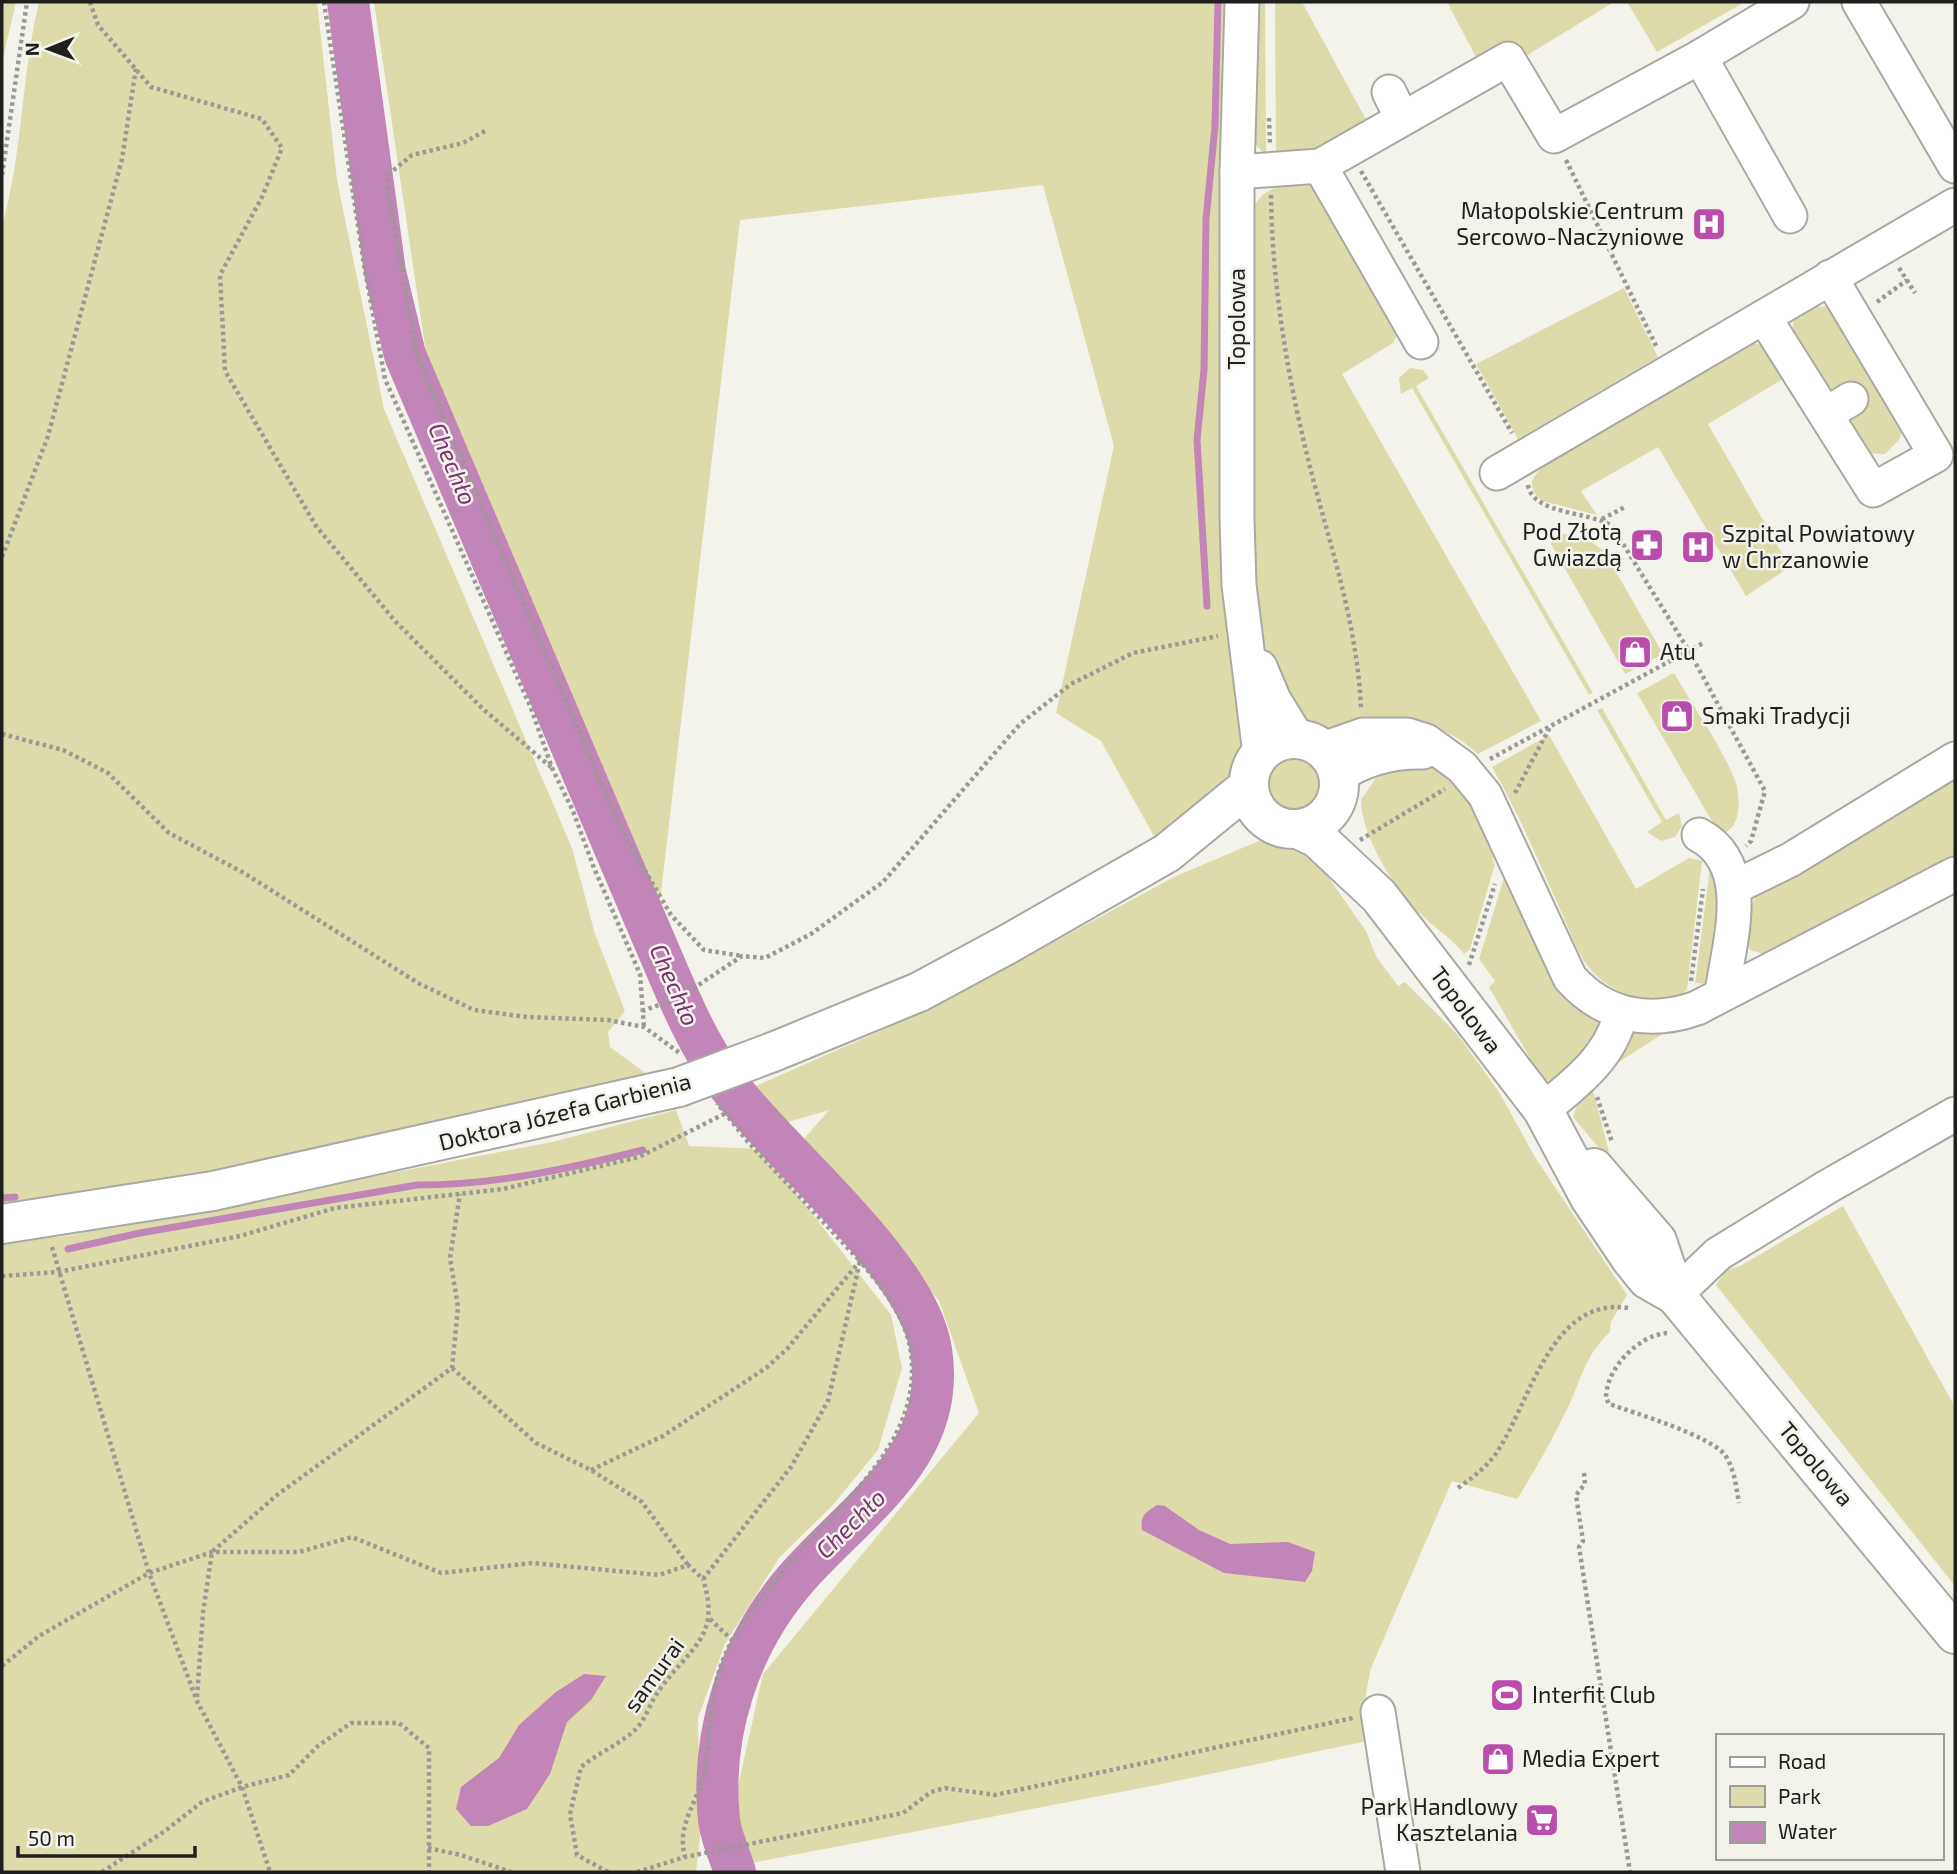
<svg xmlns="http://www.w3.org/2000/svg" width="1957" height="1874" viewBox="0 0 1957 1874" font-family="'Exo 2',sans-serif">
  <style>
    .green { fill: #dedbaa }
    .water { fill: #c285b7 }
    .lines { fill: none; stroke-linecap: round; stroke-linejoin: round }
    .stream { stroke: #c285b7; stroke-width: 7 }
    .river { stroke: #c285b7; stroke-width: 42 }
    .minor-casing { stroke: #a9a9a3; stroke-width: 37 }
    .major-casing { stroke: #a9a9a3; stroke-width: 42 }
    .path { stroke: #9a9a95; stroke-width: 4.5; stroke-dasharray: 3.5 3.5; stroke-linecap: butt }
    .minor { stroke: #fff; stroke-width: 33 }
    .major { stroke: #fff; stroke-width: 38 }
    .major-bridge-casing { stroke: #a9a9a3; stroke-width: 42; stroke-linecap: butt }
    .major-bridge { stroke: #fff; stroke-width: 38 }
    .labels { text-anchor: middle; stroke-width: 5; stroke-linejoin: round; paint-order: stroke }
    .poi-label { font-size: 23px; fill: #1f1f1d; stroke: #f3f3ec; text-anchor: start }
    .street-label { font-size: 23px; fill: #1f1f1d; stroke: #f3f3ec }
    .water-label { font-size: 24px; font-style: italic; fill: #7b3170; stroke: #f3f3ec }
  </style>
  <rect width="100%" height="100%" fill="#f3f3ec"/>
  <g class="green">
    <polygon points="2,2 16,2 2,62"/>
    <path d="M39,2h278l20,178 47,229 188,439 23,86 30,77 -17,21 2,15 45,33 -445,95 -208,33v-982c21,-73 19,-150 37,-224z"/>
    <polygon points="374,2 1228,2 1245,748 1237,775 1192,814 1155,838 1101,741 1056,713 1114,446 1043,185 740,220 660,901 426,353"/>
    <polygon points="1253,2 1265,2 1266,156 1252,140"/>
    <polygon points="1275,2 1302,2 1369,125 1318,156 1276,156"/>
    <polygon points="1447,2 1614,2 1526,56 1519,43 1478,61"/>
    <polygon points="1627,2 1745,2 1657,52"/>
    <path d="M1313,181l87,148 -7,14 -51,31 199,347 -63,33c-34,-33 -82,-37 -127,-33l1,8 -18,4 -26,-6 -37,-63 -10,-33 -9,-66 -1,-353c13,-29 34,-26 62,-31z"/>
    <polygon points="1624,288 1658,357 1518,439 1476,364"/>
    <polygon points="1827,306 1837,310 1902,428 1900,439 1885,454 1863,453 1848,423 1856,414 1850,385 1831,389 1818,385 1792,330 1794,319 1802,309"/>
    <path d="M1746,342c23,1 32,15 45,32l-83,50 82,143 -44,29 -88,-149 -77,44 16,24 -54,-14c-25,-18 -2,-34 16,-44l-4,-8z"/>
    <polygon points="1410,368 1423,370 1429,378 1416,386 1593,693 1589,695 1412,388 1401,394 1399,378"/>
    <polygon points="1561,533 1592,542 1604,551 1663,654 1625,674 1551,544 1553,537"/>
    <path d="M1674,673c18,32 47,72 60,105 7,16 8,47 -9,55l-8,-3 -80,-137z"/>
    <polygon points="1602,708 1666,820 1679,813 1682,826 1675,837 1661,841 1647,832 1662,822 1597,710"/>
    <path d="M1549,735l87,154 53,-31 13,3 -15,129c-32,23 -79,3 -100,-25 -12,-17 -19,-39 -28,-58 -21,-47 -41,-95 -67,-140z"/>
    <circle cx="1294" cy="784" r="26"/>
    <path d="M1414,762c56,15 60,45 83,93l-5,3 3,6 -25,85 -6,5c-11,-15 -27,-24 -40,-37 -29,-26 -62,-79 -63,-117l14,-21 9,-6 -3,-6z"/>
    <path d="M1955,773v87l-188,95 -17,-5c-9,-22 -2,-42 11,-62z"/>
    <path d="M1261,840l34,8 24,16 47,67 10,25 22,30 7,-4 53,53 41,57 36,65 92,138 -16,27 -1,10c-23,21 -28,44 -40,71 -16,33 -33,65 -53,96l-65,-18 -81,187 -5,25 6,47 -210,44 -416,80 -14,-51 31,-139 216,-261 -40,-112 -124,-149 -13,-11 27,-31 -51,15 -29,-36 183,-81 242,-131z"/>
    <polygon points="1710,868 1722,886 1709,984 1695,983"/>
    <polygon points="1506,871 1601,1023 1596,1045 1558,1079 1550,1081 1542,1079 1489,987 1495,981 1479,959"/>
    <polygon points="1627,1030 1667,1031 1602,1073"/>
    <polygon points="1593,1090 1612,1164 1573,1117 1577,1105"/>
    <polygon points="676,1110 689,1146 762,1149 891,1315 902,1368 878,1450 832,1506 779,1558 725,1644 698,1718 700,1836 696,1872 2,1872 2,1243 66,1236 552,1142"/>
    <polygon points="1843,1206 1955,1407 1955,1586 1716,1285 1726,1270 1740,1266"/>
  </g>
  <g class="water">
    <path d="M1157,1505l8,1 34,24 31,14 58,-2 27,10 -3,19 -7,11 -81,-9 -82,-43c-2,-14 3,-18 15,-25z"/>
    <polygon points="584,1674 606,1676 591,1700 567,1722 550,1774 527,1809 488,1826 471,1826 456,1809 461,1787 499,1758 519,1725 556,1692"/>
  </g>
  <g class="lines">
    <g class="stream">
      <polyline points="1207,606 1197,440 1204,370 1206,219 1215,126 1218,2"/>
      <polyline points="743,1127 760,1125 770,1118"/>
      <polyline points="2,1198 15,1197"/>
      <path d="M68,1249l72,-16 277,-48c78,0 151,-16 226,-35"/>
    </g>
    <path class="river" d="M348,2l37,270 20,83 249,585c21,48 40,99 72,142 53,72 192,182 205,268 17,107 -76,160 -136,230 -56,65 -85,154 -76,240 2,17 11,36 16,52"/>
    <g class="minor-casing">
      <g id="minor">
        <polyline points="1242,2 1237,172 1237,519 1239,585 1260,754"/>
        <polyline points="1859,2 1955,166"/>
        <polyline points="1700,57 1790,216"/>
        <polyline points="1389,92 1402,118"/>
        <polyline points="1320,166 1421,342"/>
        <polyline points="1237,172 1320,166 1508,59 1554,136 1700,57 1792,2"/>
        <polyline points="1764,317 1873,490 1936,455 1830,277"/>
        <polyline points="1826,414 1851,399"/>
        <polyline points="1497,473 1955,205"/>
        <polyline points="1260,667 1274,700 1298,739"/>
        <path d="M1323,749l40,-14h44l19,6 36,26 23,28 85,183c34,38 79,47 127,30l258,-134"/>
        <path d="M1338,776c26,-17 54,-25 85,-24"/>
        <path d="M1699,835c56,30 30,107 23,158"/>
        <polyline points="1735,887 1790,860 1955,759"/>
        <path d="M1543,1110c33,-27 68,-53 78,-97"/>
        <polyline points="1675,1295 1718,1254 1827,1187 1955,1114"/>
        <polyline points="1378,1712 1403,1872"/>
      </g>
    </g>
    <g class="major-casing">
      <g id="major">
        <circle cx="1294" cy="784" r="45"/>
        <polyline points="1298,829 1317,838 1379,896 1543,1110 1590,1198 1631,1259 1647,1279 1675,1295 1955,1634"/>
        <polyline points="773,1052 919,992 1008,944 1167,853 1249,786"/>
        <polyline points="1594,1168 1657,1241 1675,1295"/>
        <polyline points="2,1224 213,1191 679,1087"/>
      </g>
    </g>
    <g class="path">
      <polyline points="90,2 98,25 151,87 262,119 282,148 262,197 220,275 225,371 316,526 395,621 483,709 551,767"/>
      <polyline points="324,2 364,265 385,379 531,708 552,768 573,811 594,868 640,974 644,1027"/>
      <polyline points="1269,118 1270,144"/>
      <polyline points="485,131 463,143 412,155 389,174 388,192 418,358 623,833 671,915 704,950 742,956"/>
      <polyline points="1566,160 1657,348"/>
      <polyline points="1361,171 1512,433"/>
      <polyline points="2,175 27,2"/>
      <path d="M1271,195c1,88 16,179 37,264 21,85 49,161 53,250"/>
      <polyline points="1899,268 1915,293"/>
      <polyline points="1877,302 1907,280"/>
      <path d="M1528,485c5,30 61,26 84,41l77,125 76,140 -14,50 -5,5"/>
      <polyline points="1602,519 1625,507"/>
      <polyline points="2,557 48,436 122,159 136,68"/>
      <polyline points="2,734 63,750 108,773 169,833 244,873 418,983 474,1010 527,1017 608,1020 644,1027 681,1054"/>
      <polyline points="1490,759 1703,643"/>
      <polyline points="1515,793 1550,727"/>
      <polyline points="1360,840 1445,789"/>
      <polyline points="1469,965 1495,884"/>
      <polyline points="1691,981 1703,889"/>
      <polyline points="642,1011 679,998 742,956 765,958 811,934 883,882 1020,724 1071,684 1133,653 1218,636"/>
      <polyline points="1597,1097 1612,1142"/>
      <polyline points="52,1247 149,1573 197,1701 242,1787 270,1872"/>
      <polyline points="2,1276 58,1272 240,1236 335,1208 503,1189 639,1157 724,1114"/>
      <path d="M1667,1333c-28,2 -61,35 -61,65l3,6c26,9 102,32 116,51 10,15 11,32 14,48"/>
      <polyline points="452,1368 536,1443 591,1470 642,1502 688,1565"/>
      <path d="M591,1470l72,-34 103,-68 21,-19 73,-88c22,26 46,56 51,92 11,86 -63,143 -113,201 -23,26 -46,55 -64,84 -26,41 -22,88 -30,134 -6,31 -28,52 -19,85"/>
      <polyline points="1584,1473 1585,1484 1576,1495 1583,1541 1579,1547 1630,1872"/>
      <path d="M1458,1488c15,-11 29,-21 39,-36 33,-49 54,-156 131,-144"/>
      <polyline points="703,1579 791,1467 828,1401 860,1261 748,1142 717,1103"/>
      <polyline points="710,1619 732,1640"/>
      <polyline points="2,1666 39,1636 149,1573 212,1552 299,1552 352,1537 441,1573 532,1563 659,1575 688,1565 703,1579"/>
      <polyline points="197,1697 203,1613 212,1552 277,1495 452,1368 458,1307 450,1258 460,1194"/>
      <polyline points="428,1848 461,1855 511,1872"/>
      <polyline points="102,1872 165,1831 202,1802 242,1787 289,1775 318,1746 351,1723 399,1723 429,1748 429,1872"/>
      <path d="M608,1872l-31,-17 -7,-41 11,-47c17,-14 39,-23 54,-37 10,-9 15,-27 23,-38 30,-44 64,-53 45,-113"/>
      <polyline points="637,1872 685,1857 903,1813 931,1792 945,1788 995,1795 1353,1718"/>
    </g>
    <use href="#minor" class="minor"/>
    <use href="#major" class="major"/>
    <g class="major-bridge-casing">
      <polyline id="major-bridge" points="679,1087 773,1052"/>
    </g>
    <use href="#major-bridge" class="major-bridge"/>
  </g>
  <defs>
    <g id="hospital-square" transform="scale(1.75)"><rect x="-9" y="-9" width="18" height="18" rx="4" fill="#ba4cab" stroke="#f3f3ec"/><path d="M-5-5h3v3.5h4V-5h3V5h-3V1.5h-4V5h-3Z" fill="#fff"/></g>
    <g id="pharmacy-square" transform="scale(1.75)"><rect x="-9" y="-9" width="18" height="18" rx="4" fill="#ba4cab" stroke="#f3f3ec"/><path d="M-2-6h4v4h4v4h-4v4h-4v-4h-4v-4h4Z" fill="#fff"/></g>
    <g id="shop-square" transform="scale(1.75)"><rect x="-9" y="-9" width="18" height="18" rx="4" fill="#ba4cab" stroke="#f3f3ec"/><path d="M-5-2.5h2.3a2.7 3.5 0 0 1 5.4 0H5L5.5 6h-11ZM-1.5-2.5h3a1.5 2.3 0 0 0-3 0Z" fill="#fff"/></g>
    <g id="stadium-square" transform="scale(1.75)"><rect x="-9" y="-9" width="18" height="18" rx="4" fill="#ba4cab" stroke="#f3f3ec"/><path d="M0-5a6.5 5 0 1 0 0 10a6.5 5 0 1 0 0-10ZM-3.5-1.8h7v3.6h-7Z" fill="#fff"/></g>
    <g id="supermarket-square" transform="scale(1.75)"><rect x="-9" y="-9" width="18" height="18" rx="4" fill="#ba4cab" stroke="#f3f3ec"/><path d="M-6-5.5h2.5l.6 2H6L4.5 2H-2.5L-4.4-4H-6ZM-1.5 3.2a1.3 1.3 0 1 0 .1 0ZM3 3.2a1.3 1.3 0 1 0 .1 0Z" fill="#fff"/></g>
  </defs>
  <g fill-rule="evenodd">
    <use href="#hospital-square" x="1709" y="224"/>
    <use href="#pharmacy-square" x="1647" y="545"/>
    <use href="#hospital-square" x="1698" y="547"/>
    <use href="#shop-square" x="1635" y="652"/>
    <use href="#shop-square" x="1677" y="716"/>
    <use href="#stadium-square" x="1507" y="1695"/>
    <use href="#shop-square" x="1498" y="1759"/>
    <use href="#supermarket-square" x="1542" y="1820"/>
  </g>
  <g class="labels">
    <g class="poi-label">
      <text x="1684" y="219" text-anchor="end">Małopolskie Centrum<tspan x="1684" dy="26">Sercowo-Naczyniowe</tspan></text>
      <text x="1622" y="540" text-anchor="end">Pod Złotą<tspan x="1622" dy="26">Gwiazdą</tspan></text>
      <text x="1722" y="542">Szpital Powiatowy<tspan x="1722" dy="26">w Chrzanowie</tspan></text>
      <text x="1660" y="660">Atu</text>
      <text x="1702" y="724">Smaki Tradycji</text>
      <text x="1532" y="1703">Interfit Club</text>
      <text x="1522" y="1767">Media Expert</text>
      <text x="1518" y="1815" text-anchor="end">Park Handlowy<tspan x="1518" dy="26">Kasztelania</tspan></text>
    </g>
    <g class="street-label">
      <text transform="translate(1237 319) rotate(-90)" y="8">Topolowa</text>
      <text transform="translate(1466 1010) rotate(53)" y="8">Topolowa</text>
      <text transform="translate(565 1112) rotate(-14)" y="8">Doktora Józefa Garbienia</text>
      <text transform="translate(1816 1464) rotate(50)" y="8">Topolowa</text>
      <text transform="translate(654 1675) rotate(-54)" y="8">samurai</text>
    </g>
    <g class="water-label">
      <text transform="translate(452 464) rotate(67)" y="8">Chechło</text>
      <text transform="translate(674 985) rotate(66)" y="8">Chechło</text>
      <text transform="translate(851 1524) rotate(-45)" y="8">Chechło</text>
    </g>
  </g>
  <rect width="1957" height="1874" fill="none" stroke="#1f1f1d" stroke-width="7"/>
  <rect x="1716" y="1734" width="228" height="126" fill="#f3f3ec" stroke="#9e9e99" stroke-width="2"/>
  <rect x="1730" y="1757" width="35" height="10" fill="#ffffff" stroke="#9e9e99" stroke-width="2"/>
  <text x="1778" y="1769" font-size="21" fill="#1f1f1d">Road</text>
  <rect x="1730" y="1786" width="35" height="21" fill="#dedbaa" stroke="#9e9e99" stroke-width="2"/>
  <text x="1778" y="1804" font-size="21" fill="#1f1f1d">Park</text>
  <rect x="1730" y="1822" width="35" height="21" fill="#c285b7" stroke="#9e9e99" stroke-width="2"/>
  <text x="1778" y="1839" font-size="21" fill="#1f1f1d">Water</text>
  <g transform="translate(49 49) rotate(269)" stroke="#f3f3ec" stroke-width="5" paint-order="stroke">
  <path d="M0-5L12 26L0 18L-12 26Z" fill="#1f1f1d"/>
  <text y="-10" font-size="19" font-weight="bold" text-anchor="middle" fill="#1f1f1d">N</text>
  </g>
  <path d="M18 1846v10h177v-10" fill="none" stroke="#1f1f1d" stroke-width="3.5"/>
  <text x="28" y="1846" font-size="21" fill="#1f1f1d" stroke="#f3f3ec" stroke-width="5" paint-order="stroke">50 m</text>
</svg>
